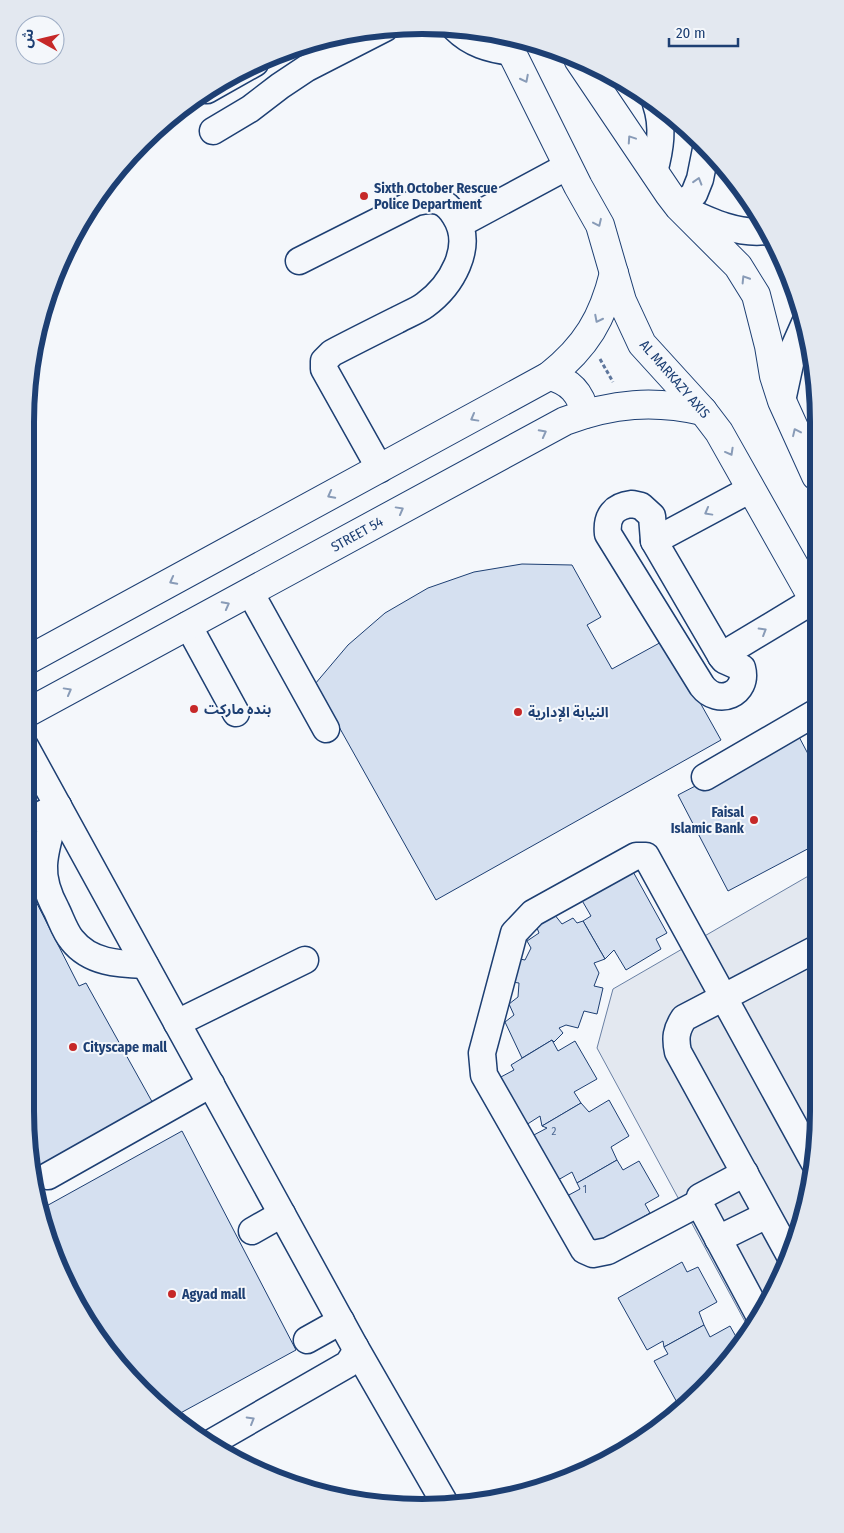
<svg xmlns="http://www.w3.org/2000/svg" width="844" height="1533" viewBox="0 0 844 1533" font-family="'Fira Sans Condensed','Noto Sans Arabic',sans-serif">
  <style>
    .parking { fill: #e3e8f0; stroke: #687fa3 }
    .building { fill: #d5e0f0; stroke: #1d3f73 }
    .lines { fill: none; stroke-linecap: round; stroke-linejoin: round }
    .minor-casing { stroke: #1d3f73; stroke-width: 29 }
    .major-casing { stroke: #1d3f73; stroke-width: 30 }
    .path { stroke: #5e769c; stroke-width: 3; stroke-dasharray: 4 2.5; stroke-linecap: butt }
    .minor { stroke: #f4f7fb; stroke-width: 26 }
    .major { stroke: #f4f7fb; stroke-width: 28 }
    .oneway { stroke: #889bb7 }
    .poi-dot { fill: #c62828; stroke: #f4f7fb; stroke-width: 2 }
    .labels { text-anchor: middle; stroke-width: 4; stroke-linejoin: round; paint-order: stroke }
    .number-label { font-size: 11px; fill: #4b6792 }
    .poi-label { font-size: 14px; font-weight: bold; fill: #1d3f73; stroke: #f4f7fb; text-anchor: start }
    .street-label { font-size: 14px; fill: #1d3f73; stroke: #f4f7fb }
    .rim { fill: none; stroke: #1d3f73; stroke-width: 6 }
  </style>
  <rect width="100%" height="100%" fill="#f4f7fb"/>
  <polygon class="parking" points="817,871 818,1137 805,1214 766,1309 749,1329 597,1048 613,989"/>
  <g class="building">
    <polygon points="522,564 572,565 601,617 587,625 612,669 665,640 721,740 436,900 315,684 348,645 385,613 428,588 474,572"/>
    <polygon points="797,733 817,771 817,844 728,891 678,795"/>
    <polygon points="631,868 667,933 656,939 661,949 626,970 614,950 605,959 583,921 591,916 580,897"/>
    <polygon points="25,880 79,986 86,983 155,1107 35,1171 25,1111"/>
    <polygon points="554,914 562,924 573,918 577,923 583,921 605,959 594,963 599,973 594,986 603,988 597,1014 584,1011 578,1028 566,1025 559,1028 563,1033 554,1042 552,1040 522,1058 505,1022 514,1015 509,1004 518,997 519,983 512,982 520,959 525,960 531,948 527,941 539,933 535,923"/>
    <polygon points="552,1040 558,1051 575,1041 597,1079 574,1092 581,1103 542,1126 540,1116 526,1125 499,1078 514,1070 511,1065"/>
    <polygon points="609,1100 629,1136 611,1147 617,1160 577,1183 572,1172 558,1180 532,1136 547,1128 542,1126 581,1103 589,1112"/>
    <polygon points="182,1131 296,1350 175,1416 107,1353 46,1239 41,1209"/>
    <polygon points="617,1160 623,1170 639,1161 659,1196 645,1204 650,1213 595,1245 567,1196 580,1189 577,1183"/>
    <polygon points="682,1262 687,1272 698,1267 717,1302 699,1312 704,1325 664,1347 663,1341 647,1350 618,1298"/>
    <polygon points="704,1325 710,1337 730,1326 739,1342 693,1398 679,1406 654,1361 668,1354 664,1347"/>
  </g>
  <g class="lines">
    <g class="minor-casing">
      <g id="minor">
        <path d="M455,28c16,16 34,21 57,24"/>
        <polyline points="207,90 255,63"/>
        <polyline points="213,131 250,109 280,86 307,68 385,28"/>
        <path d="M706,149l-6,30 -6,15 -15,13c28,13 57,28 88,24"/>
        <path d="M654,172c6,-22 10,-45 2,-68"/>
        <polyline points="460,224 568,166"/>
        <path d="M299,261l117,-59c18,-4 29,-3 39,14 20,31 -4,70 -30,89 -8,6 -19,10 -28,15 -22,11 -44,22 -65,33l-8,8v8l56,100"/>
        <polyline points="782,401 793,350 805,323"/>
        <path d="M632,504l9,2 11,10 2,25 67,115 3,4 18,8c7,26 -24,39 -40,18l-94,-152c-2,-18 6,-28 24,-30z"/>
        <polyline points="654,541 751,489"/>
        <polyline points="250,592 326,729"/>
        <polyline points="188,625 236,713"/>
        <polyline points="721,656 814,600"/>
        <polyline points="25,746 355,1347 447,1507"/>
        <polyline points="705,777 817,712"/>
        <path d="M58,806c-5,19 -13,39 -14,59 -1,16 5,31 12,44 5,10 9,23 16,31 18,23 47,24 73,25"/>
        <polyline points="25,823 58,806"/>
        <polyline points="177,1023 305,960"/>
        <polyline points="745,1173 700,1197 699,1203 760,1317"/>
        <polyline points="48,1176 211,1084"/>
        <polyline points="699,1203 608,1251 593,1254 584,1250 484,1075 482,1053 514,933 533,913 636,856 646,856 814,1162"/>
        <polyline points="252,1231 282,1214"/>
        <polyline points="718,1239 767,1215"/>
        <path d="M789,1254l-111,-202c-3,-14 -2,-22 6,-34l134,-70"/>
        <polyline points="307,1340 341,1321"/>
        <polyline points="209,1444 348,1364 355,1353 355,1347"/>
      </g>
    </g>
    <g class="major-casing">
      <g id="major">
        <polyline points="503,35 578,186 600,225 622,301 642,344 703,411 719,432 816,604"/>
        <polyline points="578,59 669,194 679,207 738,266 756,295 769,346 774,376 782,401 816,476"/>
        <path d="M549,376c21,5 32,17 36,38"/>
        <path d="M26,661l523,-285c37,-29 54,-58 65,-103"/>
        <path d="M25,714l540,-293c48,-18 89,-21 138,-10"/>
      </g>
    </g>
    <polyline class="path" points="600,359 613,382"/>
    <use href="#minor" class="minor"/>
    <use href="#major" class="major"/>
  </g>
  <defs><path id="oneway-chevron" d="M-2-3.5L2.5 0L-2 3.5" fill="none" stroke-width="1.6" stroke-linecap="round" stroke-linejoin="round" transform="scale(1.25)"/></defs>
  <g class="oneway">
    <use href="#oneway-chevron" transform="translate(525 79) rotate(63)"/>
    <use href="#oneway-chevron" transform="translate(631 139) rotate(-124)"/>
    <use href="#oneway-chevron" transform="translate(698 181) rotate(-73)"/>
    <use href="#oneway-chevron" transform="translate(598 223) rotate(65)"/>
    <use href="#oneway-chevron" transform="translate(745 279) rotate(-122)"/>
    <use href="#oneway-chevron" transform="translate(598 319) rotate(117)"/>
    <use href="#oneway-chevron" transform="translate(474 418) rotate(151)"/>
    <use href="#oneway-chevron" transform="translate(796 432) rotate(-115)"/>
    <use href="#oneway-chevron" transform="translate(543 433) rotate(-28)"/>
    <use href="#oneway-chevron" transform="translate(730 452) rotate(61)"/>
    <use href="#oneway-chevron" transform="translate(331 495) rotate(152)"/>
    <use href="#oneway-chevron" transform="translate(400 510) rotate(-29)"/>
    <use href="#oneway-chevron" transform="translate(708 512) rotate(151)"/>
    <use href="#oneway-chevron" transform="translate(173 581) rotate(152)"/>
    <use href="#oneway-chevron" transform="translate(226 605) rotate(-28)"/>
    <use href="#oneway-chevron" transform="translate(763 631) rotate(-31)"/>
    <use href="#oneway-chevron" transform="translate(68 691) rotate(-29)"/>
    <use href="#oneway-chevron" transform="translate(251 1420) rotate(-30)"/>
  </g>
  <g class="poi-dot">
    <circle cx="364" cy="196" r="5"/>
    <circle cx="194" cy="709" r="5"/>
    <circle cx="518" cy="712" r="5"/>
    <circle cx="754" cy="820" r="5"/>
    <circle cx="73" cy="1047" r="5"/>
    <circle cx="172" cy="1294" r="5"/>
  </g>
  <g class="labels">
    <g class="number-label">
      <text x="554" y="1135">2</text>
      <text x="585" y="1193">1</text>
    </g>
    <g class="poi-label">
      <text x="374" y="193">Sixth October Rescue<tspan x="374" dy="16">Police Department</tspan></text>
      <text x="204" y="714">بنده ماركت</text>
      <text x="528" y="717">النيابة الإدارية</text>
      <text x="744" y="817" text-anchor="end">Faisal<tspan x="744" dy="16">Islamic Bank</tspan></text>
      <text x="83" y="1052">Cityscape mall</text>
      <text x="182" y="1299">Agyad mall</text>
    </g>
    <g class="street-label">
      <text transform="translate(675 379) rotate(49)" y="5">AL MARKAZY AXIS</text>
      <text transform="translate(357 534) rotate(-29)" y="5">STREET 54</text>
    </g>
  </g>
  <path d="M0 0H844V1533H0ZM422 34H422A388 388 0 0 1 810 422V1111A388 388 0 0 1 422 1499H422A388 388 0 0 1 34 1111V422A388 388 0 0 1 422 34Z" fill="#e3e8f0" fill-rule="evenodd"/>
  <path class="rim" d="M422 34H422A388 388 0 0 1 810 422V1111A388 388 0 0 1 422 1499H422A388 388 0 0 1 34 1111V422A388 388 0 0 1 422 34Z"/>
  <g transform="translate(40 40) rotate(278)"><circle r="24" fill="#f4f7fb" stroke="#9eadc5"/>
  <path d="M0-4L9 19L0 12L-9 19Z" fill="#c62828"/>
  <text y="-8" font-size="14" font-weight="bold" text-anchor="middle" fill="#1d3f73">ش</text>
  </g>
  <path d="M669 38v8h69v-8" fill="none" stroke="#1d3f73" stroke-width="2.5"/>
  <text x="676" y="38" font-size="15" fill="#1d3f73" stroke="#f4f7fb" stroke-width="4" paint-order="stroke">20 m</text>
</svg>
